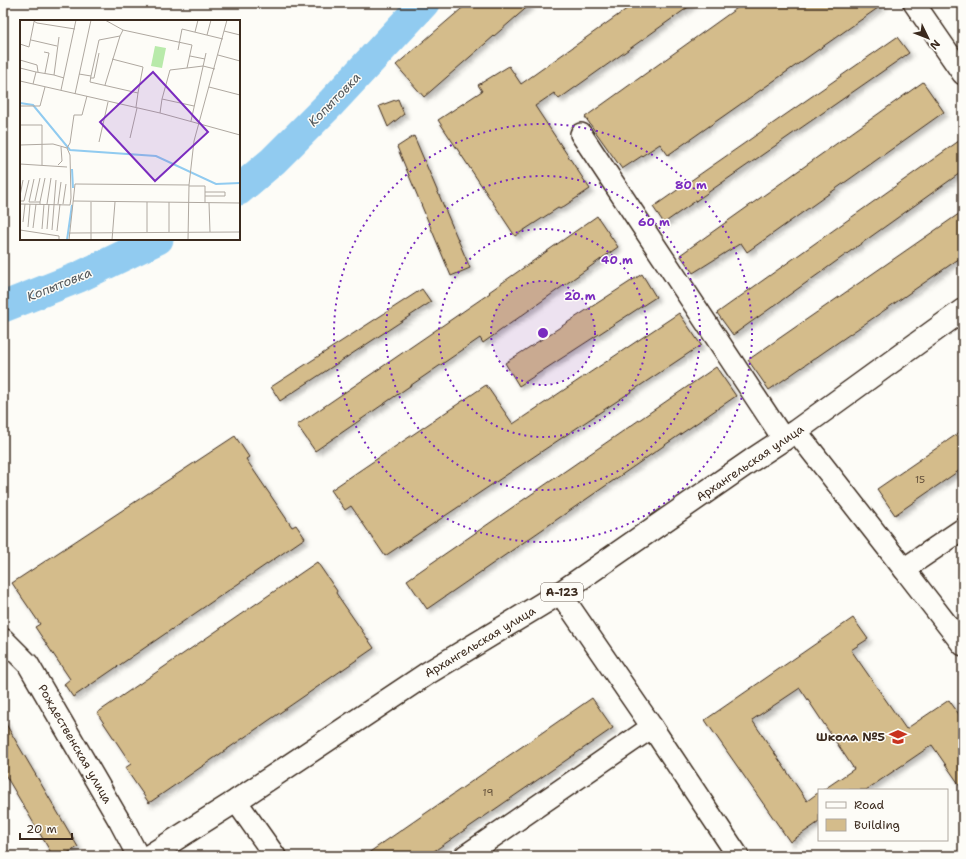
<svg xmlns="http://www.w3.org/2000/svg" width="966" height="859" viewBox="0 0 966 859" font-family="'Shantell Sans',sans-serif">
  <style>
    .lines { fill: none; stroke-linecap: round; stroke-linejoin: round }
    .river { stroke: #91cbf0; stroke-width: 31 }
    .building { fill: #d4bc8b; stroke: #3b2a1e; filter: url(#shadow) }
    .minor-casing { stroke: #3b2a1e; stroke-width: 24 }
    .major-casing { stroke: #3b2a1e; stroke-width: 25 }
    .minor { stroke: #fdfcf7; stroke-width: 21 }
    .major { stroke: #fdfcf7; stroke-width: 22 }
    .ring { fill: none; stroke: #7b2cbf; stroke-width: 2; stroke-dasharray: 2 4 }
    .labels { text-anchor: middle; stroke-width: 3; stroke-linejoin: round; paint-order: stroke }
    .number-label { font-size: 10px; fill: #614e39 }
    .shield { fill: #fdfcf7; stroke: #75695f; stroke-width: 1 }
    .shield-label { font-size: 11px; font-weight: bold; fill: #3b2a1e }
    .street-label { font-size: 12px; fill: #3b2a1e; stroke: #fdfcf7 }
    .poi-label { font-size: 12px; font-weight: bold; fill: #3b2a1e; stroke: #fdfcf7; text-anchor: end }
    .water-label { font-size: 13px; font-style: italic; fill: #555a5d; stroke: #fdfcf7 }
    .inset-river { fill: none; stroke: #91cbf0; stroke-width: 2 }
    .inset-road { fill: none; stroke: #afa8a0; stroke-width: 1 }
    .view { fill: #7b2cbf; fill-opacity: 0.15; stroke: #7b2cbf; stroke-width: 2 }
    .inset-edge { fill: none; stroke: #3b2a1e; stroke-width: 2 }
    .centre { fill: #7b2cbf; stroke: #fdfcf7; stroke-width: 2 }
    .ring-label { font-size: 12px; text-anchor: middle; font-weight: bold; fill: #7b2cbf; stroke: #fdfcf7; stroke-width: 3; stroke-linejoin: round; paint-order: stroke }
  </style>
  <defs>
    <filter id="shadow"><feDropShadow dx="3.5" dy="3.5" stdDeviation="2" flood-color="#0004"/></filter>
  </defs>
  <rect width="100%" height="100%" fill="#fdfcf7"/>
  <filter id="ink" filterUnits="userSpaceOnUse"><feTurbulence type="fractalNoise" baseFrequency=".025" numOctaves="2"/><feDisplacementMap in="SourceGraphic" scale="8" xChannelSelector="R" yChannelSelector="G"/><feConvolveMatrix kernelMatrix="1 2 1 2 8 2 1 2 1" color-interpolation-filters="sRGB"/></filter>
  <g filter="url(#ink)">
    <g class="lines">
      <g class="river">
        <polyline points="239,190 273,161 331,103 424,3"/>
        <polyline points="3,307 79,277 158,239"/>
      </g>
    </g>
    <g class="building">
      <polygon points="468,3 532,3 424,97 396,65"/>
      <polygon points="635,3 694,3 559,99 554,93 535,106 590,189 560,209 558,208 515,236 438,120 482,91 478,85 509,66 521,84"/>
      <polygon points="744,3 885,3 668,155 660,144 622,169 585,117"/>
      <polygon points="897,37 909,53 664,223 653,207"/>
      <polygon points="923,82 944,112 747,252 741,243 693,273 680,255"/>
      <polygon points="398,99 404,114 388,127 379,106"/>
      <polygon points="414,136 470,268 451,276 397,147"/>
      <polygon points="963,138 963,171 733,335 717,313"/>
      <polygon points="963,211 963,256 769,390 748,360"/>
      <polygon points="597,216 618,247 483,343 480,338 315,451 297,425 490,293 489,292"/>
      <polygon points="642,274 656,297 519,386 505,363"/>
      <polygon points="422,289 431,302 280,401 271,387"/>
      <polygon points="679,313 701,345 385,556 351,506 345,510 331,490 486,385 513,424"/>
      <polygon points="716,367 736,396 427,609 407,580"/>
      <polygon points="963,430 963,468 895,515 877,489"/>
      <polygon points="235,436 249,457 246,459 292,527 296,525 305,538 73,697 64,684 70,679 35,627 40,624 12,583"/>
      <polygon points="317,562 337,591 336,593 374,648 149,803 125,768 131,764 97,713"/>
      <polygon points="853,618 868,639 851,650 906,729 949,700 963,720 963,790 932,745 866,790 823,790 854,769 800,688 752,720 807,801 819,792 819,822 790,842 705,720"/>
      <polygon points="592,698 613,728 427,856 364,856"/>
      <polygon points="3,719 78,847 62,856 53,856 3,771"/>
    </g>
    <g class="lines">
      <g class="minor-casing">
        <g id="minor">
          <polyline points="914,3 963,74"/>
          <polyline points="581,134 784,440"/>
          <polyline points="796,431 904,569 963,529"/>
          <polyline points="904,569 963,645"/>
          <polyline points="3,639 28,664 120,822 138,856"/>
          <polyline points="652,727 738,856"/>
          <polyline points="236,801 275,856"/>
          <polyline points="465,856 652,727 560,593"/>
        </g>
      </g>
      <g class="major-casing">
        <polyline id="major" points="149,856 236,801 428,673 560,593 752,460 796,431 963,310"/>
      </g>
      <use href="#minor" class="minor"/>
      <use href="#major" class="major"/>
    </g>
  </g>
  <circle cx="543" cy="333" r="52" fill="#7b2cbf" fill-opacity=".12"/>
  <g class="ring">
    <circle cx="543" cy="333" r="52"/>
    <circle cx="543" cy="333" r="104"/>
    <circle cx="543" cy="333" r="157"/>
    <circle cx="543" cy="333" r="209"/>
  </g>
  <defs>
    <g id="school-bare" transform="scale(1.38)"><path d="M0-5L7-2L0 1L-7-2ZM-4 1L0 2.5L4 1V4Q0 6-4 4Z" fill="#c8321e" stroke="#fdfcf7" stroke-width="2.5" paint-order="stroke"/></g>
  </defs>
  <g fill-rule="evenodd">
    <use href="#school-bare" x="898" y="737"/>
  </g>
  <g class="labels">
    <g class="number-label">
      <text x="920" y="483">15</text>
      <text x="488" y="796">19</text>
    </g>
    <rect class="shield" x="541" y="583" width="42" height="18" rx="3"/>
    <g class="shield-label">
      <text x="562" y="596">А-123</text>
    </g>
    <g class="street-label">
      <text transform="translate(750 463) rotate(-34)" y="4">Архангельская улица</text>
      <text transform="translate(480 642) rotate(-31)" y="4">Архангельская улица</text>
      <text transform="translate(75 744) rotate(60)" y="4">Рождественская улица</text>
    </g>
    <g class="poi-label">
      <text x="885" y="741">Школа №5</text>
    </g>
    <g class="water-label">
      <text transform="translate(334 99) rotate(-46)" y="5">Копытовка</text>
      <text transform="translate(59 284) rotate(-22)" y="5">Копытовка</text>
    </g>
  </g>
  <g transform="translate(20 20)">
    <rect width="220" height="220" fill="#fdfcf7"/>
    <path d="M135,26l11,2 -4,20 -11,-2z" fill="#b8eaaa"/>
    <path class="inset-river" d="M0,83l13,2 37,45 86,6 60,28 24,-1M52,149l1,19M47,220l5,-35"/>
    <path class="inset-road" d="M12,0l5,3 38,6M85,0l18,10 69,15 -5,23 16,-2 12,3M204,11l16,4M175,12l3,-12M187,15l4,-15M39,17l-5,38 10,3M11,20l26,6M0,24l9,3 5,-25M158,30l4,-21 41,10M24,32l5,1 -4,20M198,35l22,6M170,36l15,3M92,39l31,8 -5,26M0,40l17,5 1,7M0,48l16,4M59,54l12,2 -1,6 48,11 -2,14M71,56l8,-36 21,-4 3,-6M70,58h4l5,-25M0,61l140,32 80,22M13,64l3,-12 18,3M85,65l15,-49M189,67l31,8M41,70l15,-70M55,74l16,-74M142,79l8,-29 17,-2M0,86h20l5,-19M140,93l2,-14 32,7M171,101l15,-68M0,105h22v40M110,118l7,-30M79,122l9,-40M0,125l33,-1 14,4 3,7 1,43 -1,7 -50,-1M47,128l3,-5 4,-28h8l5,-19M0,144l47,3M38,145l4,-4 -1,-14M14,159l-5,23h11v2M169,166h16v17M185,172h20v4h-20M0,176l3,-16M0,181h4l5,-21M15,181l5,-23M53,181l167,2M20,182l5,-24M71,182v38M127,182v30M149,182v30M189,183l1,29M27,184l4,-26M38,184l3,-22M43,184l3,-20M3,202l2,-18M8,207l2,-23M13,208l3,-24M22,209l2,-25M27,209l2,-25M0,210l39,6v4M32,210l4,-50M37,211l3,-27M49,213l171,-1M49,220l6,-56 114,1M92,220l3,-38M168,220l1,-55 5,-44 33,-121"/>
    <path class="view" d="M133,52l55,60 -53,49 -55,-59z"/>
    <rect width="220" height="220" class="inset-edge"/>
  </g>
  <circle cx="543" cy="333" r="6" class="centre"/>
  <g class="ring-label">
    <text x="691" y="189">80 m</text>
    <text x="654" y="226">60 m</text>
    <text x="617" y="264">40 m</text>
    <text x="580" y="300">20 m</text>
  </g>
  <rect width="966" height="859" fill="none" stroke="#fdfcf7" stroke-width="16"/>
  <rect x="8" y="8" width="950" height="843" fill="none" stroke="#3b2a1e" stroke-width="1.5" filter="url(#ink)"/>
  <rect x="818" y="789" width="130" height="52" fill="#fdfcf7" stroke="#afa8a0"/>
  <rect x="826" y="802" width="20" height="6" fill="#fdfcf7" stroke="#afa8a0"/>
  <text x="854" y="809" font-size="12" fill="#3b2a1e">Road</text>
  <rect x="826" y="819" width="20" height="12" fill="#d4bc8b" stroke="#afa8a0"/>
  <text x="854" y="829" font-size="12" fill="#3b2a1e">Building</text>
  <g transform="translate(928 38) rotate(133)" stroke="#fdfcf7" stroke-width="3" paint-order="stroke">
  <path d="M0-3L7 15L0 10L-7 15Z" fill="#3b2a1e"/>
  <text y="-6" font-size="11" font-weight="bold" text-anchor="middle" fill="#3b2a1e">N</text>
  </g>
  <path d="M20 833v6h52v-6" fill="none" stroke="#3b2a1e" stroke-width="2"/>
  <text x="26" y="833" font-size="12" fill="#3b2a1e" stroke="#fdfcf7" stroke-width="3" paint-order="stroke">20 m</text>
</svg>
